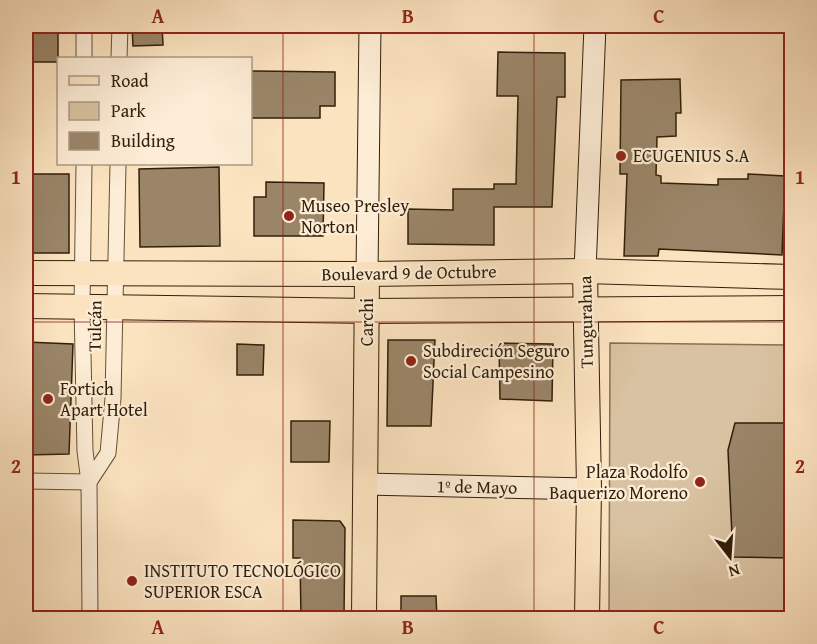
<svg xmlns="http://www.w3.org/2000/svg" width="817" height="644" viewBox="0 0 817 644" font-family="'Gentium Book Plus',serif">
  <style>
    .green { fill: #d9c2a1; stroke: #847054; stroke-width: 1.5 }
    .building { fill: #9a8568; stroke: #301f08; stroke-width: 1.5 }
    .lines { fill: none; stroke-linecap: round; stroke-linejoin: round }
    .street-casing { stroke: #635036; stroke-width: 17 }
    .secondary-casing { stroke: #301f08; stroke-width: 23 }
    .primary-casing { stroke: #301f08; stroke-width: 26 }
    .street { stroke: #fdedd6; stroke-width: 15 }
    .secondary { stroke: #fdedd6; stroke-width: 21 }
    .primary { stroke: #fce3c0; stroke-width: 24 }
    .grid { fill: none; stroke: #8f2418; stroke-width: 1.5; stroke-opacity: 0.55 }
    .poi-dot { fill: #8f2418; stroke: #fdedd6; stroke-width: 2 }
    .labels { text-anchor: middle; stroke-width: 4.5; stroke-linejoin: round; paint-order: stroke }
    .poi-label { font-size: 18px; fill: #301f08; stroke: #fdedd6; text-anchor: start }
    .street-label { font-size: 18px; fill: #301f08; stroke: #fdedd6 }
    .neatline { fill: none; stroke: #8f2418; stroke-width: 2 }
    .grid-label { font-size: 20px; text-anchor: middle; font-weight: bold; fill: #8f2418 }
  </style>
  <rect width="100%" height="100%" fill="#fce3c0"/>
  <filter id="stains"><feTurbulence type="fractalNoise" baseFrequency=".00333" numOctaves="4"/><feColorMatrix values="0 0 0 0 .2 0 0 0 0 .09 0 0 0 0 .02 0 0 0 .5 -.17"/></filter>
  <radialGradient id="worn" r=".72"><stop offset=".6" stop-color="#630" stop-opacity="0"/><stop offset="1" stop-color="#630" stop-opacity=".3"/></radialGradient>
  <polygon class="green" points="610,343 791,345 791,618 609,618"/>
  <g class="building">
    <rect x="26" y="26" width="32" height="36"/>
    <polygon points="132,26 162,26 163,45 133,46"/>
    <polygon points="498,52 565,53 565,97 557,97 552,207 494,207 494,245 408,244 408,209 453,210 453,189 494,189 494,184 516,184 518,96 497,96"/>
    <polygon points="251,71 335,72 335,106 320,106 320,118 251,118"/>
    <polygon points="680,79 681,113 676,113 676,136 657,137 656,175 661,176 661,183 718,185 718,179 748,179 748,174 785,176 782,255 659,249 658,256 624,256 627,174 620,174 621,80"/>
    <polygon points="219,167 220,246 140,247 139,169"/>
    <rect x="26" y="174" width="43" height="79"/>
    <polygon points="266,182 324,183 323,236 254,236 254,197 266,197"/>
    <polygon points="388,340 435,340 431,426 387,426"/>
    <polygon points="26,342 73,344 69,454 26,455"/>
    <polygon points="499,343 553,344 552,401 500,399"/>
    <polygon points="237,344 264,345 263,375 237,375"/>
    <polygon points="291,421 330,421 329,462 291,462"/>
    <polygon points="735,423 792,423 792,558 733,557 728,450"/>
    <polygon points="293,520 340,521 345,528 344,618 301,618 300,558 293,558"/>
    <polygon points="401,596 436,596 437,618 401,618"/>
  </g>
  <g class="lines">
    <g class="street-casing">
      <g id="street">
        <polyline points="84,58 84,26"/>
        <polyline points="119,58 120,26"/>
        <polyline points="84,164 82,306 85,451 89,482 90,618"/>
        <polyline points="26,481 89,482"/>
        <polyline points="89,482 108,453 113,398 118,164"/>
      </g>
    </g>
    <g class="secondary-casing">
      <g id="secondary">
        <polyline points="585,271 595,26"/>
        <polyline points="367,274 370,26"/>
        <polyline points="365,484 589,489"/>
      </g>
    </g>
    <g class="primary-casing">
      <g id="primary">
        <polyline points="585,271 589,489 587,618"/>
        <polyline points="26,273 367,274 585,271 792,277"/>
        <polyline points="26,306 368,311 792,308"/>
        <polyline points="364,618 367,274"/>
      </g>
    </g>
    <use href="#street" class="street"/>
    <use href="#secondary" class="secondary"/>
    <use href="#primary" class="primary"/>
  </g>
  <path class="grid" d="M283,26v592M534,26v592M26,322h766"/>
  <g class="poi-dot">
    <circle cx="621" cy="156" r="6"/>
    <circle cx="289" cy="216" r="6"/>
    <circle cx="411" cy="361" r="6"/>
    <circle cx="48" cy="399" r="6"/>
    <circle cx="700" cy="482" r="6"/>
    <circle cx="132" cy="581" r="6"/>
  </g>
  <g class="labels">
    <g class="poi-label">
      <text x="633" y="162">ECUGENIUS S.A</text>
      <text x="301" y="212">Museo Presley<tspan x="301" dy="21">Norton</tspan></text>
      <text x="423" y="357">Subdireción Seguro<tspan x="423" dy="21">Social Campesino</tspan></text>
      <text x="60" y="395">Fortich<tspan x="60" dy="21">Apart Hotel</tspan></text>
      <text x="688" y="478" text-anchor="end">Plaza Rodolfo<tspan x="688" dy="21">Baquerizo Moreno</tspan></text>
      <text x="144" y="577">INSTITUTO TECNOLÓGICO<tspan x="144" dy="21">SUPERIOR ESCA</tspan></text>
    </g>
    <g class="street-label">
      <text transform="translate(409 273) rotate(-1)" y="6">Boulevard 9 de Octubre</text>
      <text transform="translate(367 322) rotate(-90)" y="6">Carchi</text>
      <text transform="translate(586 322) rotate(-91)" y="6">Tungurahua</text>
      <text transform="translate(95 326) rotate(-89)" y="6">Tulcán</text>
      <text transform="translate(477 487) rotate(1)" y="6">1º de Mayo</text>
    </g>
  </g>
  <rect width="817" height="644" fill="none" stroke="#fce3c0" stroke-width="66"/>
  <rect x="57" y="57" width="195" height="108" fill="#fdedd6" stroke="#ab9b84" stroke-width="1.5"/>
  <rect x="69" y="76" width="30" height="9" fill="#fce3c0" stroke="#ab9b84" stroke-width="1.5"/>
  <text x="111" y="87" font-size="18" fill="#301f08">Road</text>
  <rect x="69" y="102" width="30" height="18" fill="#d9c2a1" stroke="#ab9b84" stroke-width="1.5"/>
  <text x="111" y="117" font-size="18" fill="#301f08">Park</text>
  <rect x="69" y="132" width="30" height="18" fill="#9a8568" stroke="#ab9b84" stroke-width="1.5"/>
  <text x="111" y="147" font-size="18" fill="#301f08">Building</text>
  <g transform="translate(730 557) rotate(163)" stroke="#fdedd6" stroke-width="4.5" paint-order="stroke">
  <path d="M0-4.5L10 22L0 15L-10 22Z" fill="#301f08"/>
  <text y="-9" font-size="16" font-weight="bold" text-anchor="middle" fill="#301f08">N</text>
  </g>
  <rect x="33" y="33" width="751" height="578" class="neatline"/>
  <g class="grid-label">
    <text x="158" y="23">A</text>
    <text x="408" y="23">B</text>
    <text x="659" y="23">C</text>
    <text x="16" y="184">1</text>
    <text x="800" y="184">1</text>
    <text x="16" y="473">2</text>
    <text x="800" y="473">2</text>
    <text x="158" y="634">A</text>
    <text x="408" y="634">B</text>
    <text x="659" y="634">C</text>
  </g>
  <rect width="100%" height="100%" filter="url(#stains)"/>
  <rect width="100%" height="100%" fill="url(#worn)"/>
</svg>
